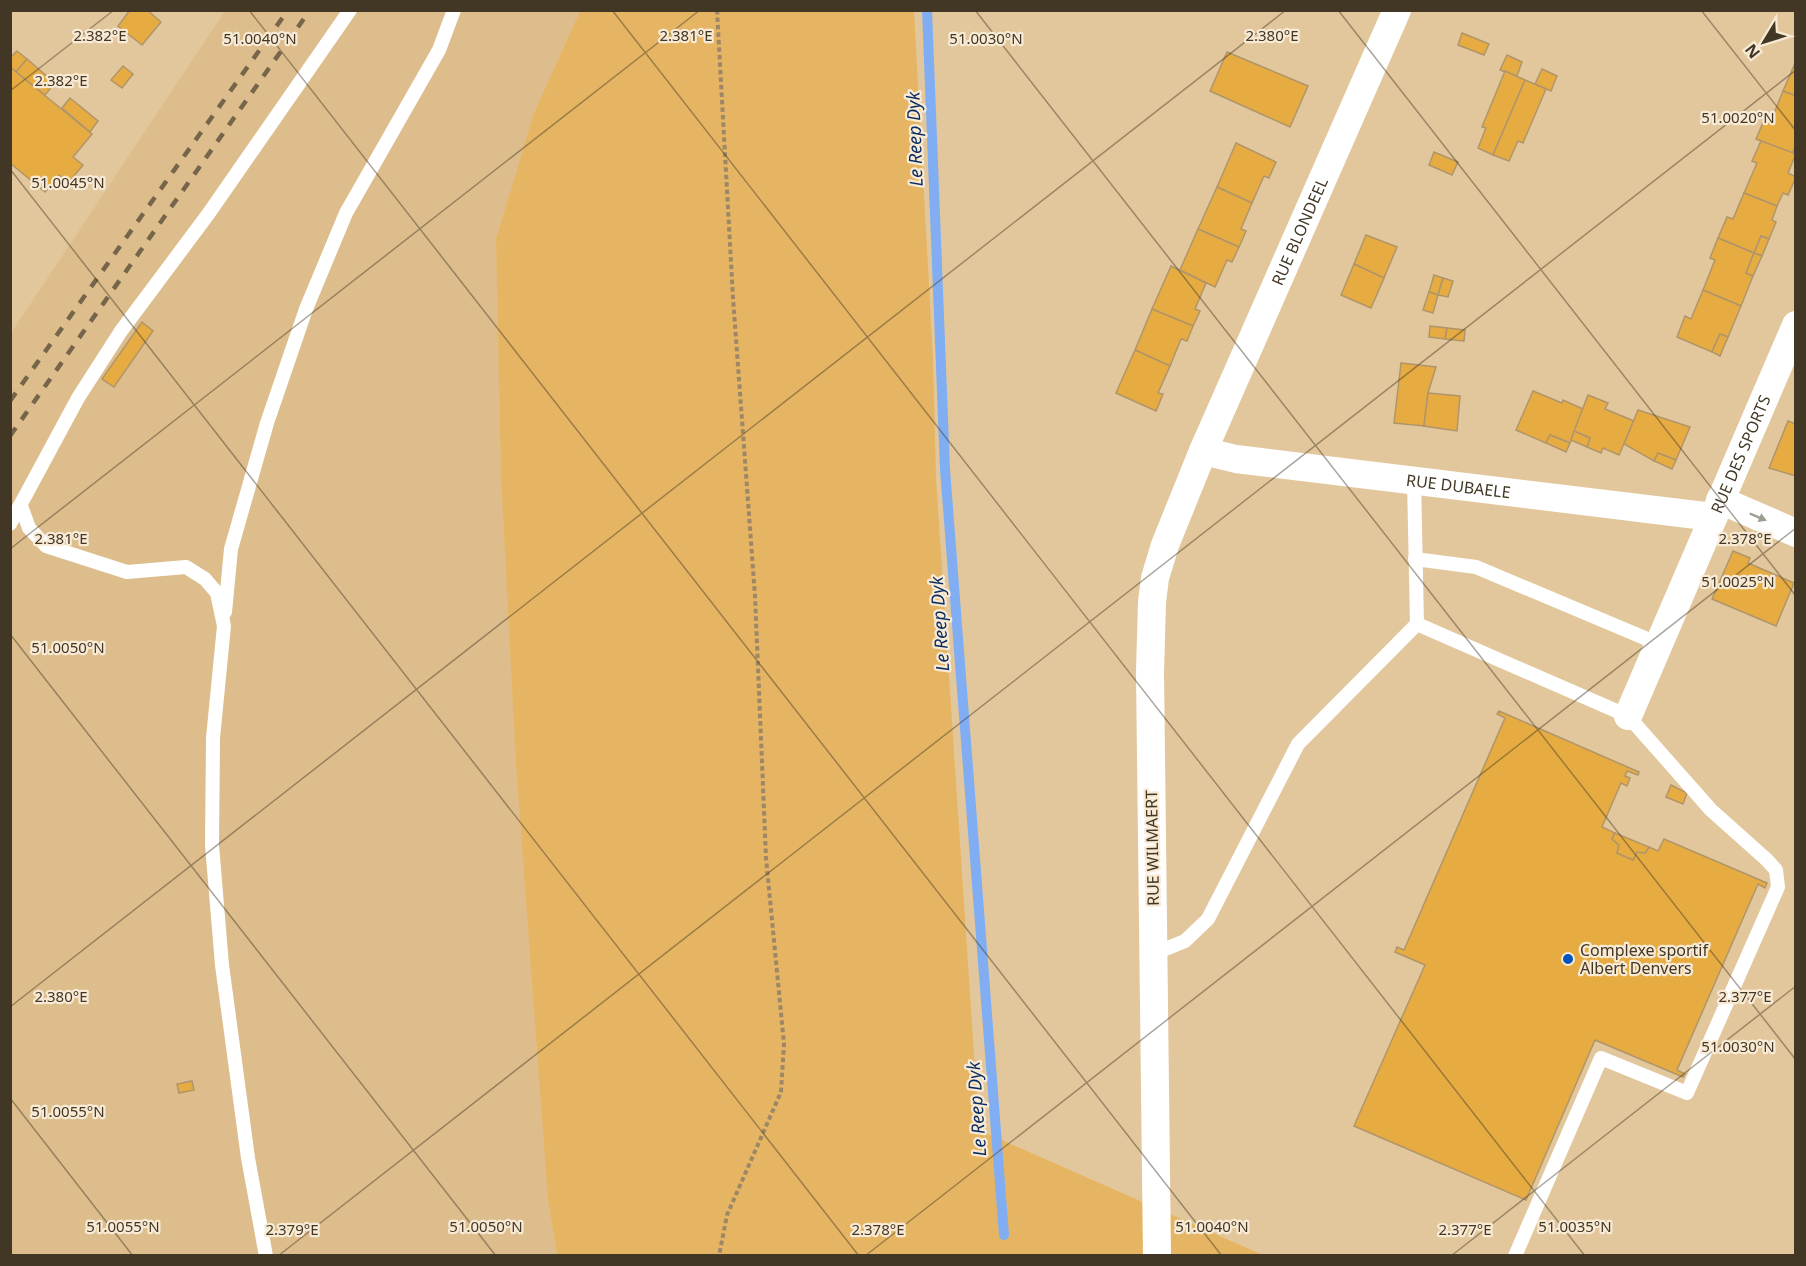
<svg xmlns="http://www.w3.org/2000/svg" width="1806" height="1266" viewBox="0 0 1806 1266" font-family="'Noto Sans',sans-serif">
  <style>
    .built { fill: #ddbd8b }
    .green { fill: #e6b563 }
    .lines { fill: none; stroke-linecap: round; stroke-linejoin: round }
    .stream { stroke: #81aef2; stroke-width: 10 }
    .building { fill: #e7ac41; stroke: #b0956b; stroke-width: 1.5 }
    .path { stroke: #9c8767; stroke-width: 4; stroke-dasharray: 4.5 3; stroke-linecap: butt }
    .lane { stroke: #fff; stroke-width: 14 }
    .street { stroke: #fff; stroke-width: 28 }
    .rail { stroke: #76654b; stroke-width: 4.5; stroke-dasharray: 10 10; stroke-linecap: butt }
    .oneway { fill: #a09b92 }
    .ticks { fill: none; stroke: #423725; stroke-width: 1.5; stroke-opacity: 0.45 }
    .poi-dot { fill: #0055be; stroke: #f8ead4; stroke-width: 2 }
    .labels { text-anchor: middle; stroke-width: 4.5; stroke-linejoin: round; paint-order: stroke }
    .street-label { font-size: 16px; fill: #423725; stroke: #f8ead4 }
    .poi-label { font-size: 16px; fill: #423725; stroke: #f8ead4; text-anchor: start }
    .water-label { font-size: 18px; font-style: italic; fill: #072b5f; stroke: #f8ead4 }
    .ticks-label { font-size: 15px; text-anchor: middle; fill: #423725; stroke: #f8ead4; stroke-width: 4.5; stroke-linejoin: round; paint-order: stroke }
  </style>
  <rect width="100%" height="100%" fill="#e3c79c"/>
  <polygon class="built" points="225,11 580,11 534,113 496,239 501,478 516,766 548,1201 557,1255 11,1256 11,333"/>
  <polygon class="green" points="580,11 914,11 933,358 936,478 979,1130 1263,1255 557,1255 548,1201 516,766 501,478 496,239 534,113"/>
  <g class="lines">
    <polyline class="stream" points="927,10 945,469 1004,1235"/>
  </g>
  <g class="building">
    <polygon points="130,10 147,10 161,22 142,45 118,26"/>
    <polygon points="1462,33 1489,44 1484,55 1458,45"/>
    <polygon points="17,51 27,59 16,72 10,67 10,58"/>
    <polygon points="1227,52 1308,86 1290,127 1210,91"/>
    <polygon points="1507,55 1522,62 1517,76 1500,70"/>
    <polygon points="27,59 55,83 45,95 16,72"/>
    <polygon points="1796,61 1796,96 1783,91"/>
    <polygon points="123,66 133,74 122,88 111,80"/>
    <polygon points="10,67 92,134 73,157 83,165 68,183 59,175 45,192 10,163"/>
    <polygon points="1542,69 1557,76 1551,91 1535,84"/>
    <polygon points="1505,71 1525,80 1493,155 1478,148 1486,128 1482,127"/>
    <polygon points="1525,80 1546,89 1523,143 1518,141 1509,161 1493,155"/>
    <polygon points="1783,91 1796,96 1796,145 1792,153 1756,139 1765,118 1771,121"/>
    <polygon points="70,98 98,121 90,132 62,108"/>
    <polygon points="1761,141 1796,154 1788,173 1796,177 1788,195 1783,193 1777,206 1744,193 1757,163 1752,161"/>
    <polygon points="1236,143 1276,162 1269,178 1264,176 1252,203 1217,187"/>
    <polygon points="1434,152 1458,162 1452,175 1429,165"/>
    <polygon points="1217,187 1252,203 1241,229 1246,231 1239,247 1198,229"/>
    <polygon points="1744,193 1777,206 1772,220 1776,222 1769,239 1761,236 1754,253 1718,238 1727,217 1733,219"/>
    <polygon points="1198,229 1239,247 1232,262 1227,260 1215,287 1180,270"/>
    <polygon points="1366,235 1397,247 1384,278 1354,264"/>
    <polygon points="1761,236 1769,239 1762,256 1754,253"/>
    <polygon points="1718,238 1754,253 1746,273 1753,276 1741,306 1703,290 1715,260 1710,258"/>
    <polygon points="1754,253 1762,256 1753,276 1746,273"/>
    <polygon points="1354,264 1384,278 1371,308 1341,295"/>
    <polygon points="1171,266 1206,283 1195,309 1200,311 1193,326 1152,309"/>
    <polygon points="1434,275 1443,278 1438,295 1429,292"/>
    <polygon points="1443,278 1453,281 1448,297 1438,295"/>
    <polygon points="1703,290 1741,306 1728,337 1720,334 1712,352 1677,337 1685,316 1691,319"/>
    <polygon points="1429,292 1438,295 1433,313 1423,310"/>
    <polygon points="1152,309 1193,326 1187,341 1181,339 1170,366 1135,350"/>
    <polygon points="142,322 153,331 114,387 102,379"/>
    <polygon points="1430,326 1447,328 1445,339 1429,337"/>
    <polygon points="1447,328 1465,330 1464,341 1445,339"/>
    <polygon points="1720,334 1728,337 1720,356 1712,352"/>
    <polygon points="1135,350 1170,366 1158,393 1163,394 1156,411 1116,393"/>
    <polygon points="1401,363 1436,367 1428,393 1424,426 1394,423"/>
    <polygon points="1533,391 1562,403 1563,400 1583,409 1570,443 1550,435 1546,443 1516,430"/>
    <polygon points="1428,393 1460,396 1457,431 1424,426"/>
    <polygon points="1588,395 1608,403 1605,409 1634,421 1619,455 1603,448 1601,453 1587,447 1590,438 1574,431"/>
    <polygon points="1638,410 1690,427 1676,460 1658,453 1654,461 1624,444"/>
    <polygon points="1788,421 1796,424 1796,476 1769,468"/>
    <polygon points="1574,431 1590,438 1587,447 1571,440"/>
    <polygon points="1550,435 1570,443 1566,452 1546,443"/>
    <polygon points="1658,453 1676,460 1672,469 1654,461"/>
    <polygon points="1733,551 1750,558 1748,563 1794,583 1776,626 1712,599"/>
    <polygon points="1499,711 1639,772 1638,775 1627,771 1625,776 1630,778 1627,786 1621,783 1602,827 1615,833 1612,839 1619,845 1617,853 1633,860 1637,852 1645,853 1649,847 1658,851 1664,839 1767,883 1765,888 1758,884 1677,1070 1685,1074 1683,1077 1595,1040 1526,1200 1354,1126 1425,965 1395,952 1397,947 1404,950 1505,718 1497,714"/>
    <polygon points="1671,785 1687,793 1683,804 1666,797"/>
    <polygon points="1615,833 1649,847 1645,853 1637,852 1633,860 1617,853 1619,845 1612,839"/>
    <polygon points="192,1081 194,1090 179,1093 177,1084"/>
  </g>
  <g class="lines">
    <polyline class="path" points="717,10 733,298 755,596 766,858 784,1044 781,1092 727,1215 719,1256"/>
    <g class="lane">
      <polyline points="1414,479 1417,624"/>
      <polyline points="21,506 29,528 46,546 127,572 186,567 205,579 217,593 224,626 213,738 212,845 222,965 248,1158 266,1256"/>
      <polyline points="10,524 78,398 121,331 209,213 350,10"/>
      <polyline points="1415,559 1476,567 1659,644"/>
      <polyline points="225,612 231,549 267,423 306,309 346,213 439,50 454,10"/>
      <polyline points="1153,954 1185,941 1208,919 1298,744 1417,624 1628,716 1711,810 1767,860 1776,870 1778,887 1687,1093 1601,1058 1515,1256"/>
    </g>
    <g class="street">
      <path id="s1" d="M1203,451l33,8 477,58"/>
      <polyline points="1720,500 1796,533"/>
      <path id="s2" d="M1628,716l168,-391"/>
      <path id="s3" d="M1157,1256l-7,-584 2,-70 3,-24 10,-33 38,-94 194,-441"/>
    </g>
    <g class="rail">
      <polyline points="10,401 288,10"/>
      <polyline points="10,436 310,10"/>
    </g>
  </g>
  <defs><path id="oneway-solid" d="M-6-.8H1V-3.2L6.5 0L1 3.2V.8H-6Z" transform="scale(1.5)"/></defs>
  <use class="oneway" href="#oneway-solid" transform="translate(1758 517) rotate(23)"/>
  <path class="ticks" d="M249,10l973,1246M612,10l973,1246M975,10l821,1050M1338,10l458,586M1701,10l95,121M10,91l104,-81M10,169l849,1087M10,549l690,-539M10,634l486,622M10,1007l1276,-997M10,1098l123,158M278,1256l1518,-1186M865,1256l931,-728M1451,1256l345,-270"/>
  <circle class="poi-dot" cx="1568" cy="959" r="6"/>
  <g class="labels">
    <g class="street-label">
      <text dy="6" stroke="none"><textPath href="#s3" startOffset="1054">RUE BLONDEEL</textPath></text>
      <text dy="6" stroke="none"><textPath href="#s2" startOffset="285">RUE DES SPORTS</textPath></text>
      <text dy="6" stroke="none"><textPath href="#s1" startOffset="258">RUE DUBAELE</textPath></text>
      <text transform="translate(1152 848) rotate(-91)" y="6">RUE WILMAERT</text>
    </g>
    <g class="poi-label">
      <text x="1580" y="956">Complexe sportif<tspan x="1580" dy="18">Albert Denvers</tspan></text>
    </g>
    <g class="water-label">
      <text transform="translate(915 139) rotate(-92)" y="6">Le Reep Dyk</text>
      <text transform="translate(940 624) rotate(-94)" y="6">Le Reep Dyk</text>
      <text transform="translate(977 1109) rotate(-94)" y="6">Le Reep Dyk</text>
    </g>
  </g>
  <g class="ticks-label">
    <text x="686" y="41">2.381°E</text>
    <text x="1272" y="41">2.380°E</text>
    <text x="100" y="41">2.382°E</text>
    <text x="260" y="44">51.0040°N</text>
    <text x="986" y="44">51.0030°N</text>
    <text x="61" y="86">2.382°E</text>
    <text x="1738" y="123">51.0020°N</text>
    <text x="68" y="188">51.0045°N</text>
    <text x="61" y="544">2.381°E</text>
    <text x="1745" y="544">2.378°E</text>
    <text x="1738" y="587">51.0025°N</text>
    <text x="68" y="653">51.0050°N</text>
    <text x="61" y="1002">2.380°E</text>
    <text x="1745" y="1002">2.377°E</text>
    <text x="1738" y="1052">51.0030°N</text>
    <text x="68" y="1117">51.0055°N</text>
    <text x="123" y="1232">51.0055°N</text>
    <text x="486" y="1232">51.0050°N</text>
    <text x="1212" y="1232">51.0040°N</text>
    <text x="1575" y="1232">51.0035°N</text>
    <text x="292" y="1235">2.379°E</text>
    <text x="878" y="1235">2.378°E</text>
    <text x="1465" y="1235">2.377°E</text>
  </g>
  <rect width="1806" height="1266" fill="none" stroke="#423725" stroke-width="24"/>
  <g transform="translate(1764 42) rotate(232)" stroke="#f8ead4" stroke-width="4.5" paint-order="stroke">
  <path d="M0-4.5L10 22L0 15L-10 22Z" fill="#423725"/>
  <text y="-9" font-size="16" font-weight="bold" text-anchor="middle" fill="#423725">N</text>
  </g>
</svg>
